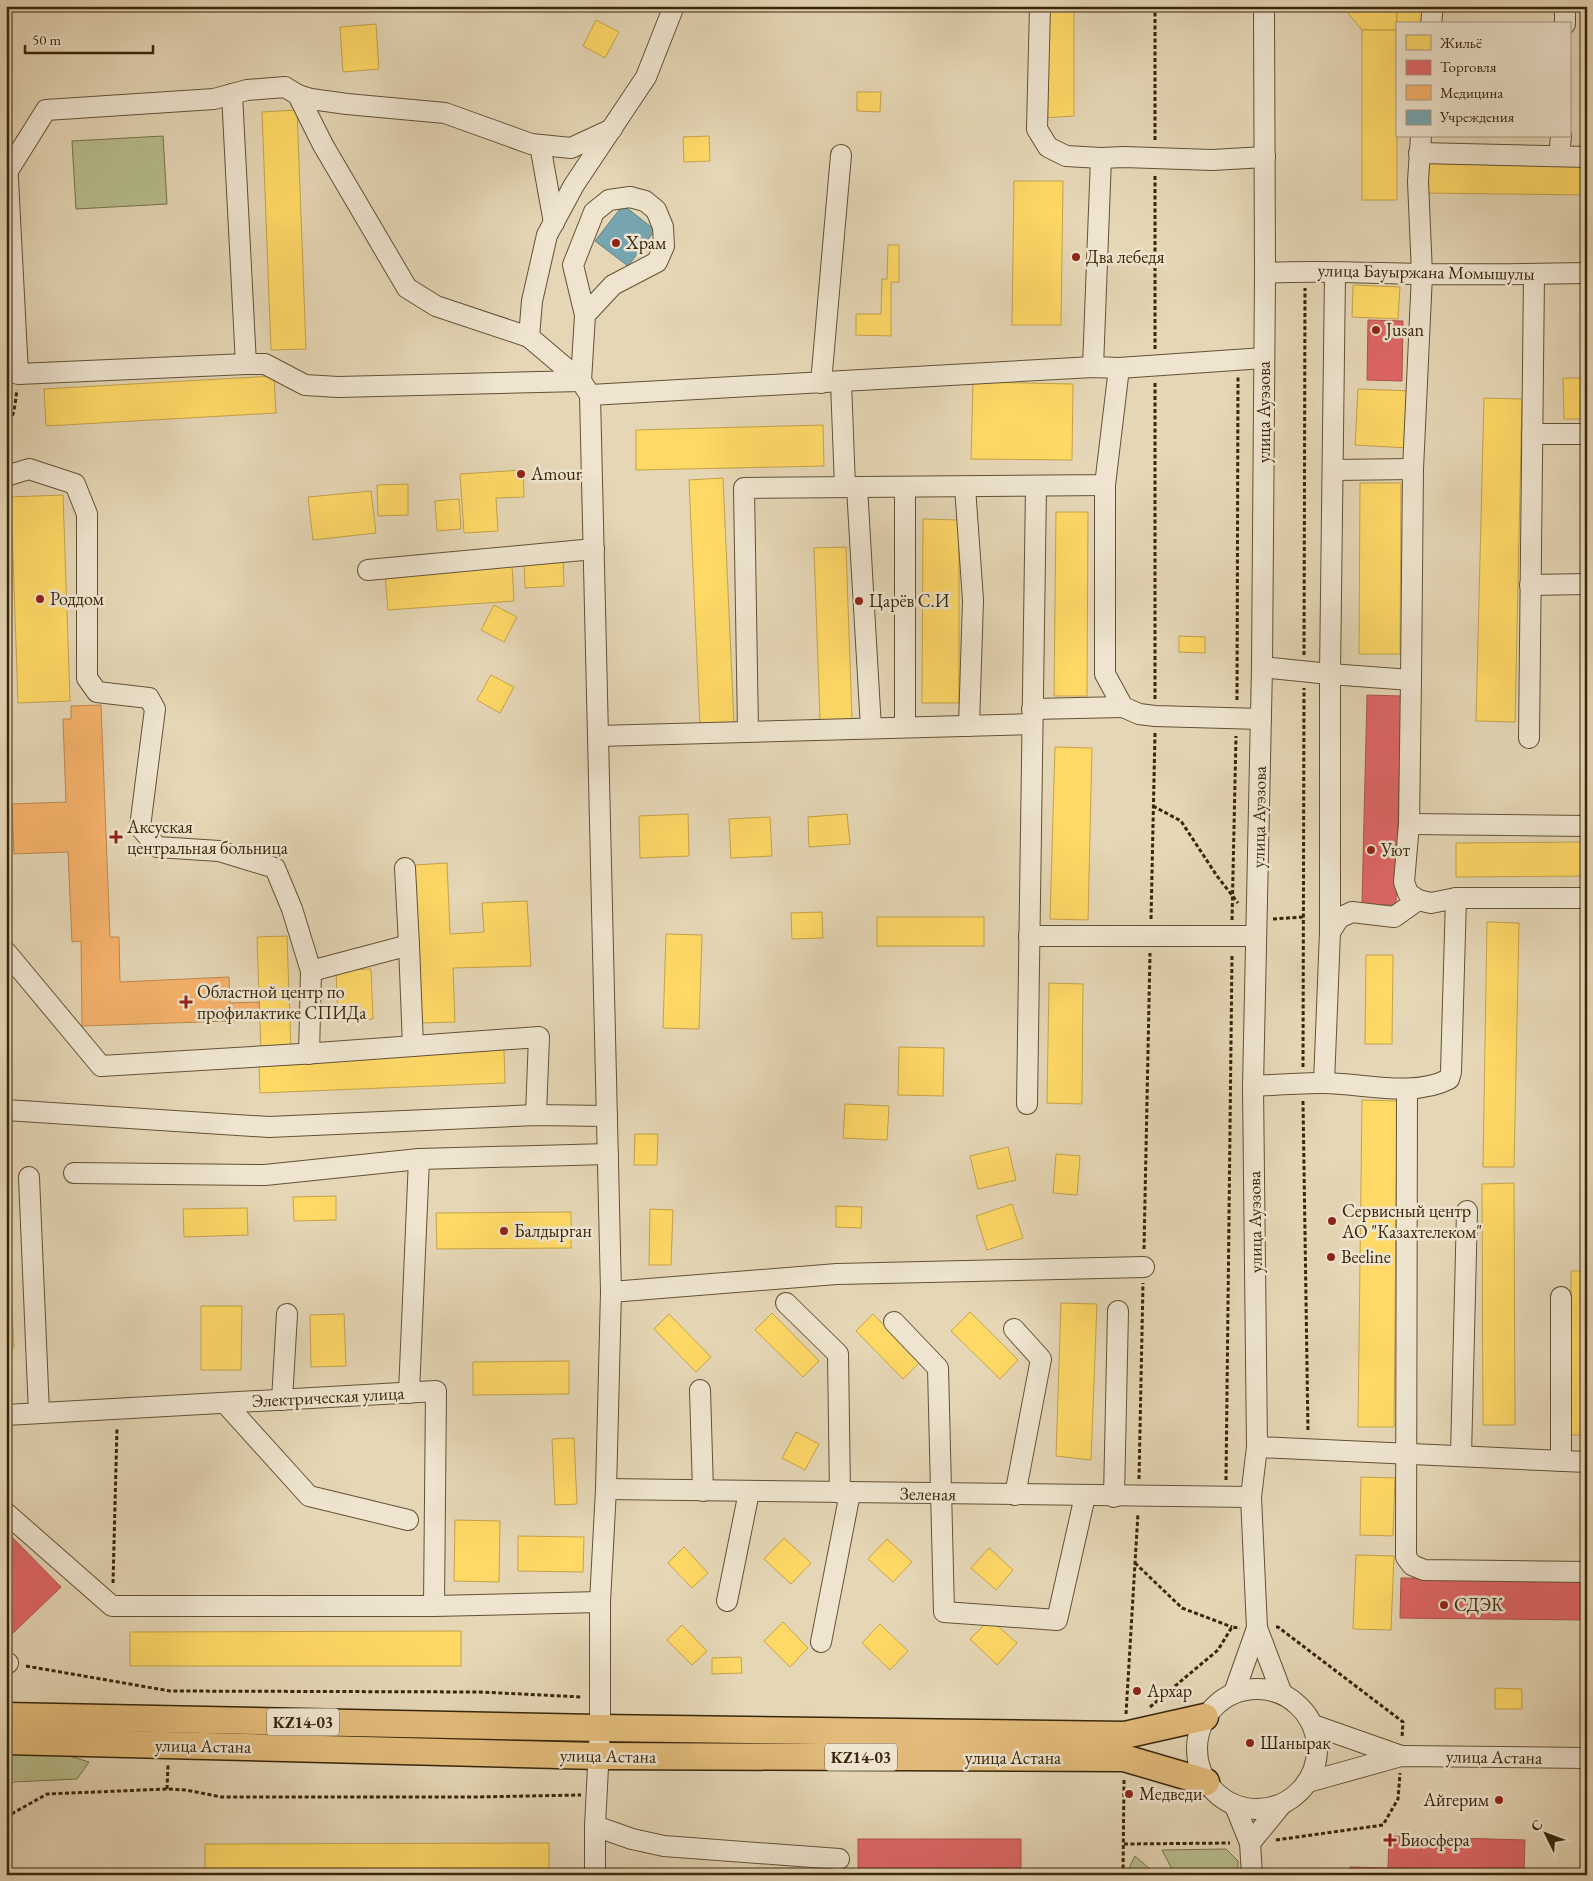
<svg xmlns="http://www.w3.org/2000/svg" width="1593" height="1881" viewBox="0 0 1593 1881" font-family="'EB Garamond',serif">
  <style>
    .green { fill: #b7bd8c; stroke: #78724b }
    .homes { fill: #ffd966; stroke: #c3a34a }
    .shops { fill: #e06666; stroke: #ae534a }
    .health { fill: #f6b26b; stroke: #bd884e }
    .public { fill: #76a5af; stroke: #637f7e }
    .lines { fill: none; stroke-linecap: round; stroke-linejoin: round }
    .minor-casing { stroke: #635235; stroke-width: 22 }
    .major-casing { stroke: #38260a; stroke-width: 29 }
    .path { stroke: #38260a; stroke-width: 3; stroke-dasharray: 4 2.5; stroke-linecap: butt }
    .minor { stroke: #eee4cf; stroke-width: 20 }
    .major { stroke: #e2bb7a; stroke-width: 26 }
    .poi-dot { fill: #8f2418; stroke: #eee4cf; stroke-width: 2 }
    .labels { text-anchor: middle; stroke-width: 5; stroke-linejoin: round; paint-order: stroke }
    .shield { fill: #eee4cf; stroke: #6f5f45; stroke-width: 1 }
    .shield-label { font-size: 16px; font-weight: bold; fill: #38260a }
    .poi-label { font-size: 18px; fill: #38260a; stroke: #eee4cf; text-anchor: start }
    .street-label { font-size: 18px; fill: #38260a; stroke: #eee4cf }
  </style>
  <rect width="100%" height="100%" fill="#e5d6b5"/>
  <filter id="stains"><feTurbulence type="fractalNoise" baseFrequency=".004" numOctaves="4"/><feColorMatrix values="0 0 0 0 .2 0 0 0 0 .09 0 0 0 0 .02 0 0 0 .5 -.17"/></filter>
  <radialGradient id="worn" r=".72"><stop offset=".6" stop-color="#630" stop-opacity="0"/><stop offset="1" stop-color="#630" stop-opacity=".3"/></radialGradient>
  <g class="green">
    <polygon points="163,136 167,204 76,209 72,141"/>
    <polygon points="36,1745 89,1762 77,1779 14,1782 6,1789 6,1758"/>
    <polygon points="1226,1849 1238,1861 1238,1875 1175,1875 1162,1850"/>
    <polygon points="1135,1856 1157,1875 1130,1875 1130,1866"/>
  </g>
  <g class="homes">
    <polygon points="121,6 200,6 121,8"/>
    <polygon points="1044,6 1074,6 1074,116 1043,118"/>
    <polygon points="1342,6 1397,6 1397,30 1362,30"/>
    <polygon points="1397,6 1430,6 1430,24 1397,24 1397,30"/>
    <polygon points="596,20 619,32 605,58 583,46"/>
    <polygon points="376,24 379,69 343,72 340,27"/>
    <rect x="1362" y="30" width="35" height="170"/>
    <polygon points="857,92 881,92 880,112 857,111"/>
    <polygon points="297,110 306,349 271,350 262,112"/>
    <polygon points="709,136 710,161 684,162 683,137"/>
    <polygon points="1425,159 1587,161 1587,195 1424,193"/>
    <polygon points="1014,181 1063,181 1061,325 1012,325"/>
    <polygon points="888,245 899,245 899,282 891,282 891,336 856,335 856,314 881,314 882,279 887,279"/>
    <polygon points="1353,285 1400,287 1398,319 1352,317"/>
    <polygon points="274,376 276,413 46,426 44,389"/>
    <polygon points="1563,378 1587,378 1587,419 1564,419"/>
    <polygon points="973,382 1073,384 1072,460 971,459"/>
    <polygon points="1358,389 1412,391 1408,448 1355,445"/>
    <polygon points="1484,398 1522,399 1515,722 1476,721"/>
    <polygon points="823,425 824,466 636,470 636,430"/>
    <polygon points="523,470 524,497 496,498 498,531 464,533 460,474"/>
    <polygon points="723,478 734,724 700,726 689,480"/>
    <polygon points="1360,483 1401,483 1400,654 1359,654"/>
    <polygon points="408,484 408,515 378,516 377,485"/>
    <polygon points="371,491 376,533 313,540 308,497"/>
    <polygon points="63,495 70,701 18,703 11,497"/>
    <polygon points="459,499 461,529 437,531 435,501"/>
    <polygon points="1056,512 1088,512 1087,696 1054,696"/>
    <polygon points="923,519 959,520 959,703 922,703"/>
    <polygon points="846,547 852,719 820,721 814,548"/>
    <polygon points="563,557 564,586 525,588 524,558"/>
    <polygon points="512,566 514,601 388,610 385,575"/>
    <polygon points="494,605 517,617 504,642 481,630"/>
    <polygon points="1179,636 1205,637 1205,653 1179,652"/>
    <polygon points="491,675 514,687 500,713 477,700"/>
    <polygon points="1055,747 1092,748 1088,920 1050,919"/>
    <polygon points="688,814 689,856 640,858 639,816"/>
    <polygon points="847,814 850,844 809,847 808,817"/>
    <polygon points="770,817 772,856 731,858 729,819"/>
    <polygon points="1587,842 1587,876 1456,877 1456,843"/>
    <polygon points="447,863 450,934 484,932 482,903 527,901 531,966 453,968 455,1022 422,1023 415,865"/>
    <polygon points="822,912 823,938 792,939 791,913"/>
    <rect x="877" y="917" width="107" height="29"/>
    <polygon points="1487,922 1519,923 1514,1167 1483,1167"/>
    <polygon points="666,934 702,935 699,1029 663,1028"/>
    <polygon points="287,936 291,1050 284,1059 504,1050 505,1083 260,1093 259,1062 261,1051 257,937"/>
    <polygon points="1366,955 1393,955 1392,1044 1365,1044"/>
    <polygon points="371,969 373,1019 338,1021 336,970"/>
    <polygon points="1049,983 1083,984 1082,1104 1047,1103"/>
    <polygon points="899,1047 944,1048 943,1096 898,1095"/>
    <polygon points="1362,1100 1397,1101 1394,1427 1358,1427"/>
    <polygon points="845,1104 889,1106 887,1140 843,1138"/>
    <polygon points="635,1134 658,1134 657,1165 634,1165"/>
    <polygon points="1008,1147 1016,1180 978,1189 970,1156"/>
    <polygon points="1056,1154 1080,1156 1077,1195 1053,1193"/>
    <polygon points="1514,1183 1515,1425 1483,1425 1482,1184"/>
    <polygon points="6,1185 14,1348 6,1349"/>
    <polygon points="336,1196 336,1220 294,1221 293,1197"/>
    <polygon points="1012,1204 1023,1238 987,1250 976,1216"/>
    <polygon points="836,1206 862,1207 861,1228 836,1227"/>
    <polygon points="247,1208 248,1235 184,1237 183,1209"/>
    <polygon points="650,1209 673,1210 671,1265 649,1265"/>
    <polygon points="571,1212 571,1248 437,1249 436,1213"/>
    <polygon points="1571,1271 1587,1271 1587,1435 1570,1435"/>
    <polygon points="1061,1303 1097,1304 1091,1460 1056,1456"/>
    <polygon points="201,1306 242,1306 241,1370 201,1370"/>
    <polygon points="970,1312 1018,1360 1000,1379 951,1331"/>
    <polygon points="772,1313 819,1361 803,1377 755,1330"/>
    <polygon points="344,1314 346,1366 311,1367 310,1315"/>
    <polygon points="669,1314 711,1357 696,1372 654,1329"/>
    <polygon points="873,1314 920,1362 903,1379 856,1331"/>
    <polygon points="569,1361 569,1394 473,1395 473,1362"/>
    <polygon points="796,1432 819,1444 805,1470 782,1458"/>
    <polygon points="574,1438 577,1504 555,1505 552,1439"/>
    <polygon points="1361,1477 1395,1478 1393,1536 1360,1535"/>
    <polygon points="455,1520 500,1521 499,1582 454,1581"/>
    <polygon points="518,1536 584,1537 583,1572 518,1571"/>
    <polygon points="784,1538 811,1563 791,1584 764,1559"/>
    <polygon points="887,1539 912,1562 893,1582 868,1559"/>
    <polygon points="684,1547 708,1573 692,1588 668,1563"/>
    <polygon points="989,1548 1013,1570 996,1590 971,1568"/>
    <polygon points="1356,1555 1394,1556 1391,1630 1353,1629"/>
    <polygon points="990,1619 1017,1643 997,1665 970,1639"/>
    <polygon points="783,1622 808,1648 790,1667 764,1641"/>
    <polygon points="880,1624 908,1651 890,1670 862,1643"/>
    <polygon points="682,1625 707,1651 692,1665 667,1640"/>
    <polygon points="461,1631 461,1666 130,1666 130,1632"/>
    <polygon points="741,1657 742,1673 712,1674 712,1658"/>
    <polygon points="1495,1688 1522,1689 1522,1709 1495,1709"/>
    <polygon points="549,1843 549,1875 205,1875 205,1844"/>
    <polygon points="1581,1846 1587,1846 1587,1875 1580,1875"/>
    <rect x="800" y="1871" width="48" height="4"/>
  </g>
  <g class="shops">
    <polygon points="1368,320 1403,321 1402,381 1367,380"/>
    <polygon points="1367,695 1401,696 1396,905 1362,904"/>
    <polygon points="6,1531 61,1587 12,1634 6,1628"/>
    <polygon points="1401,1578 1587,1580 1587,1620 1400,1618"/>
    <polygon points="1389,1836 1525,1840 1524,1872 1388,1868"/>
    <rect x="858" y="1839" width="163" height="36"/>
    <polygon points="1350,1867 1388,1868 1388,1875 1350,1875"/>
  </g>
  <polygon class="health" points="101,705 110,937 119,937 120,982 229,977 230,1003 259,1002 260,1020 82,1026 81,941 72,942 68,852 14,854 12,804 66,802 63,719 71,719 71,706"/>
  <polygon class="public" points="623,205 655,230 628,266 595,241"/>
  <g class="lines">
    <g class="minor-casing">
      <g id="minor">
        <polyline points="1040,6 1037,129 1048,147 1066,156 1101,158 1124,157 1212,160 1265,157"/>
        <polyline points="1264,6 1265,273 1262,667 1253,1086 1257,1447 1251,1497 1257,1628 1282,1694"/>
        <polyline points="1431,24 1433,6"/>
        <polyline points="1565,24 1565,6"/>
        <polyline points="298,95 311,99 347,104 445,113 531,144 571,148 612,129"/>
        <polyline points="540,145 554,223"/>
        <polyline points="1419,153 1587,157"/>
        <polyline points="1559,156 1561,136"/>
        <polyline points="7,160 18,374 246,364 232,94"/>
        <polyline points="6,174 46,110 214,99 247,90 285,87 298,95 323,145 407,288 436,306 529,337 581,381"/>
        <path d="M1265,273c51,-3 102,0 153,1 56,1 113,0 169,-1"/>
        <polyline points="585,315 613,285 657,262 664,246 663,227 656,210 645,201 630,197 609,200 594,212 573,265 585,315 581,381 590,395 611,1292 606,1489 600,1602 600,1728 595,1826 595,1875"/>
        <polyline points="529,337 532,301 547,235 574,185 646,77 674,6"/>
        <polyline points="246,364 265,364 305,385 338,387 581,381"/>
        <polyline points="1093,367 1101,158"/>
        <polyline points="841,382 845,487"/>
        <polyline points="821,383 841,155"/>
        <polyline points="590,395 1093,367 1119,368 1264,358"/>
        <polyline points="1532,434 1587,434"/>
        <polyline points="1333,470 1413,469"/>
        <polyline points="6,476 29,469 75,484 87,514 87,678 97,692 149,698 155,709 140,827 157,847 219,851 275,868 292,909 311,971"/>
        <polyline points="1105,485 1105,674 1123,707 1139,714 1155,716 1261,719"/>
        <polyline points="857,487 871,728"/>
        <polyline points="965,487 973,600 969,726"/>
        <polyline points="368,570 594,549"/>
        <polyline points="1530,585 1587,584"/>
        <polyline points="1262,667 1330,674 1411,680 1409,824 1404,882 1408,893 1418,900 1431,903 1456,898 1587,898"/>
        <polyline points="1411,680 1413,469 1422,274 1418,181 1421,136"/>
        <polyline points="1032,709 1123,707"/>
        <polyline points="905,727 905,487"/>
        <polyline points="748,731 744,488 1105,485 1119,368"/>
        <polyline points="598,736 1032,724"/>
        <polyline points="1529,738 1534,274"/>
        <polyline points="1409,824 1587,826"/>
        <polyline points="405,868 409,945"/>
        <polyline points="1330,932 1330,674 1335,273"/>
        <polyline points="1029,936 1256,936"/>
        <polyline points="6,952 101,1066 317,1053 539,1037 536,1115"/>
        <polyline points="309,1054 311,971 409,945 413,1046"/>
        <polyline points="1324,1083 1330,932 1339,918 1352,912 1394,917 1418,900"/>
        <path d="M1253,1086c23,-1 47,-3 70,-3 39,0 90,15 126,-4l2,-7 5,-174"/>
        <polyline points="1407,1089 1406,1557 1412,1565 1424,1570 1587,1572"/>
        <polyline points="1027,1104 1036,487"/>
        <polyline points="6,1110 269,1127 536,1115 607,1116"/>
        <polyline points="74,1173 265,1175 419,1159 608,1154"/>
        <polyline points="29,1177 39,1413"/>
        <polyline points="611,1292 837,1274 1144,1267"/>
        <polyline points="786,1303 838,1354 840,1493"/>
        <polyline points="894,1322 938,1368 944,1612 1057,1620 1085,1496"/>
        <polyline points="1014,1329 1041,1359 1015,1495"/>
        <polyline points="700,1390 703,1491"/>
        <polyline points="409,1393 419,1159"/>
        <polyline points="282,1400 287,1314"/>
        <polyline points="225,1403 309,1496 408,1520"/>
        <polyline points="6,1415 436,1391 434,1606"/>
        <polyline points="1257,1447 1587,1462"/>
        <polyline points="1461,1456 1467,1211"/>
        <polyline points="1561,1461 1561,1297"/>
        <polyline points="606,1489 1251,1497"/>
        <polyline points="1114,1497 1118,1311"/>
        <polyline points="6,1513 112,1606 434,1606 600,1602"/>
        <polyline points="727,1601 749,1492"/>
        <polyline points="821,1642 850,1493"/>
        <polyline points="6,1662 8,1663"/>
        <circle cx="1257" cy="1749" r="60"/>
        <polyline points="1234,1693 1257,1628"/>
        <polyline points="1313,1725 1401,1756"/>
        <polyline points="1308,1782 1401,1756 1587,1758"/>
        <polyline points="1235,1806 1250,1843 1252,1875"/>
        <polyline points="595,1826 632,1839 664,1846 839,1859"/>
        <polyline points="1250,1843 1282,1804"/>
      </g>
    </g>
    <g class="major-casing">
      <g id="major">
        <polyline points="6,1716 600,1728 1125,1735 1205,1717"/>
        <polyline points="6,1741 598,1756 1124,1758 1206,1782"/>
      </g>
    </g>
    <g class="path">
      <polyline points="1155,6 1155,142"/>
      <polyline points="1155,349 1155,176"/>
      <polyline points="1155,383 1155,699"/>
      <path d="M6,427c9,-10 9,-25 11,-37"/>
      <polyline points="1304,655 1305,288"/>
      <polyline points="1237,700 1238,376"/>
      <polyline points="1153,806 1181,821 1217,876 1238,903"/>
      <polyline points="1151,919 1155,733"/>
      <polyline points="1273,919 1303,917"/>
      <polyline points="1232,920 1236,736"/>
      <polyline points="1303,1067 1304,688"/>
      <polyline points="1303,1101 1308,1432"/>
      <polyline points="1144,1249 1150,953"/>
      <polyline points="1139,1479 1143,1283"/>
      <polyline points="1226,1480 1232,954"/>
      <polyline points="1135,1563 1182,1608 1232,1627"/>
      <polyline points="113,1583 117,1427"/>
      <polyline points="1276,1627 1278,1627 1403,1722 1402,1737"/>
      <polyline points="26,1666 170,1691 480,1692 582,1697"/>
      <polyline points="1150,1707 1218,1650 1232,1627 1240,1628"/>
      <polyline points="1126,1714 1138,1513"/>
      <polyline points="167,1789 168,1765"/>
      <polyline points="6,1817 47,1794 167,1789 186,1790 221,1797 475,1797 581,1795"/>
      <polyline points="1276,1840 1383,1825 1398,1799 1400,1773"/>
      <polyline points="1124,1844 1230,1843"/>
      <polyline points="1123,1875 1124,1780"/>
    </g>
    <use href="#minor" class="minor"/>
    <use href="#major" class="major"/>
  </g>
  <g class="poi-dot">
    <circle cx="616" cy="243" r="5"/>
    <circle cx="1076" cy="257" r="5"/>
    <circle cx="1376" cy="330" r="5"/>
    <circle cx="521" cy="474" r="5"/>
    <circle cx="40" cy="599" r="5"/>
    <circle cx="859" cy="601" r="5"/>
    <path d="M113.5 829.5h5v5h5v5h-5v5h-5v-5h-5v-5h5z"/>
    <circle cx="1371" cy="850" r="5"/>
    <path d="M183.5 994.5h5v5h5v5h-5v5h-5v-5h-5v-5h5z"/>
    <circle cx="1332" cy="1221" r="5"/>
    <circle cx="504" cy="1231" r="5"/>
    <circle cx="1331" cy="1257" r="5"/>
    <circle cx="1444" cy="1605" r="5"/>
    <circle cx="1137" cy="1691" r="5"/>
    <circle cx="1250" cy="1743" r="5"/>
    <circle cx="1129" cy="1794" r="5"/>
    <circle cx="1499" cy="1800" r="5"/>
    <path d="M1387.5 1832.5h5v5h5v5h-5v5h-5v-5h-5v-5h5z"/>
  </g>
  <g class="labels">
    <g class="shield">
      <rect x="267" y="1708.5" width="72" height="27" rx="4"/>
      <rect x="825" y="1743.5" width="72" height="27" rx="4"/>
    </g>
    <g class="shield-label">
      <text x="303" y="1728">KZ14-03</text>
      <text x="861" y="1763">KZ14-03</text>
    </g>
    <g class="poi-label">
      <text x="626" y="249">Храм</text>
      <text x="1086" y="263">Два лебедя</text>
      <text x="1386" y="336">Jusan</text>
      <text x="531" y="480">Amour</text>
      <text x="50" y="605">Роддом</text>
      <text x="869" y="607">Царёв С.И</text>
      <text x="127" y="833">Аксуская<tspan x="127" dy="21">центральная больница</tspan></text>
      <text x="1381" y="856">Уют</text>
      <text x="197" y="998">Областной центр по<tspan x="197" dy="21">профилактике СПИДа</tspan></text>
      <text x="1342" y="1217">Сервисный центр<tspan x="1342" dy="21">АО "Казахтелеком"</tspan></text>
      <text x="514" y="1237">Балдырган</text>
      <text x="1341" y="1263">Beeline</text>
      <text x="1454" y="1611">СДЭК</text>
      <text x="1147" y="1697">Архар</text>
      <text x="1260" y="1749">Шанырак</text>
      <text x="1139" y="1800">Медведи</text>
      <text x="1489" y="1806" text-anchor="end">Айгерим</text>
      <text x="1400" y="1846">Биосфера</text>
    </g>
    <g class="street-label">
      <text transform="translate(1426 272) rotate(1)" y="6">улица Бауыржана Момышулы</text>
      <text transform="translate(1264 412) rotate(-90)" y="6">улица Ауэзова</text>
      <text transform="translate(1259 817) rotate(-89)" y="6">улица Ауэзова</text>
      <text transform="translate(1255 1222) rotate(-91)" y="6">улица Ауэзова</text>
      <text transform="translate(328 1397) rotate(-3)" y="6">Электрическая улица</text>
      <text transform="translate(928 1494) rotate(1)" y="6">Зеленая</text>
      <text transform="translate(203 1746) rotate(1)" y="6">улица Астана</text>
      <text transform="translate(608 1756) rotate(1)" y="6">улица Астана</text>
      <text transform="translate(1494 1757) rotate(1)" y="6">улица Астана</text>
      <text x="1013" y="1764">улица Астана</text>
    </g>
  </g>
  <rect width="1593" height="1881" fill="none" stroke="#e5d6b5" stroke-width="25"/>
  <rect x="8" y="8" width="1578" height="1866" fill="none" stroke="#38260a" stroke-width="2.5"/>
  <rect x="12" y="12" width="1568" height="1856" fill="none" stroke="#38260a"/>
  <rect x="1396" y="22" width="175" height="115" fill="#eee4cf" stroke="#a59880"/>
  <rect x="1406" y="35" width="25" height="15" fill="#ffd966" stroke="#a59880"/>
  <text x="1440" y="48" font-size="15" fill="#38260a">Жильё</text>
  <rect x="1406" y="60" width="25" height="15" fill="#e06666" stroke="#a59880"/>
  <text x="1440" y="72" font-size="15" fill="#38260a">Торговля</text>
  <rect x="1406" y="85" width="25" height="15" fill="#f6b26b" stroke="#a59880"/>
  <text x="1440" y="98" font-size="15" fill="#38260a">Медицина</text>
  <rect x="1406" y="110" width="25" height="15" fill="#76a5af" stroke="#a59880"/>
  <text x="1440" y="122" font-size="15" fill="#38260a">Учреждения</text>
  <g transform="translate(1546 1834) rotate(312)" stroke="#eee4cf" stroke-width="4" paint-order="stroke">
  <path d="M0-4L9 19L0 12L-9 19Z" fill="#38260a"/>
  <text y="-8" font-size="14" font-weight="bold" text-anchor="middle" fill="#38260a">С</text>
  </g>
  <path d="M25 45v8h128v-8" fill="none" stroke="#38260a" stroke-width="2.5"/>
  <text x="32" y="45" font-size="15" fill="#38260a" stroke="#eee4cf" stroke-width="4" paint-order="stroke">50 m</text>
  <rect width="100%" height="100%" filter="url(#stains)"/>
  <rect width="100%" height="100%" fill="url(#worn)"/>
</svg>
